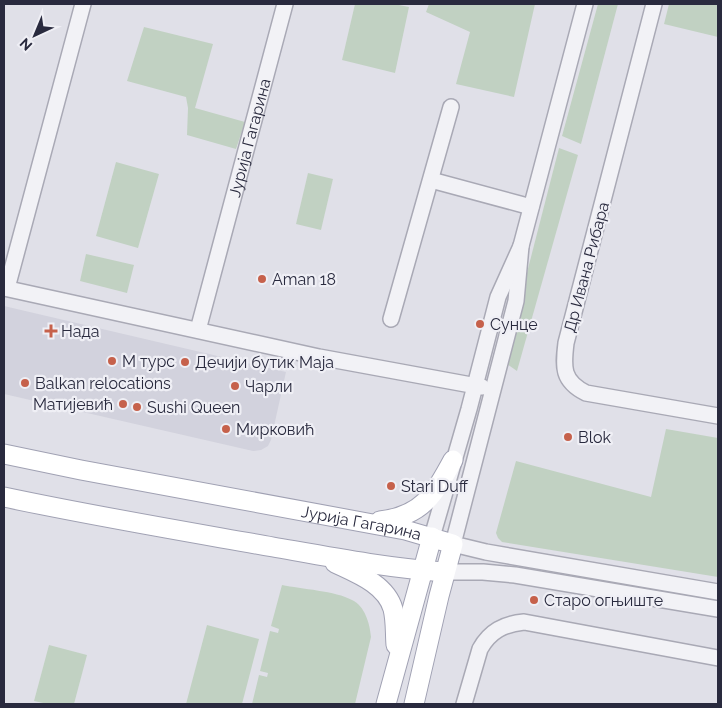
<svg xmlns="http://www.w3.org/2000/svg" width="722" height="708" viewBox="0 0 722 708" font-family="Raleway,sans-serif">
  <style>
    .built { fill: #d2d2dd }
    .green { fill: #c1d1c2 }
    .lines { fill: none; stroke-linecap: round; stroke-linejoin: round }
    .minor-casing { stroke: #a9a9b5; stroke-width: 18 }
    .major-casing { stroke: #a0a1b3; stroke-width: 21 }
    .minor { stroke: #f2f2f6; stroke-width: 15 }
    .major { stroke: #fff; stroke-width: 19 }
    .poi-dot { fill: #c6614b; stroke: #efeff5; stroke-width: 2 }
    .labels { text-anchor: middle; stroke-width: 4.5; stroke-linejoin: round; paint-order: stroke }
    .street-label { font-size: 16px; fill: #292a3e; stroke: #efeff5 }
    .poi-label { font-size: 16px; fill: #292a3e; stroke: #efeff5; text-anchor: start }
  </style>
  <rect width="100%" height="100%" fill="#e0e0e8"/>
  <polygon class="built" points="4,306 286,372 271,440 268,446 261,450 253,451 4,394"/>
  <g class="green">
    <polygon points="355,4 394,4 409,7 395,73 342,60"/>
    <polygon points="429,4 535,4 514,97 456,84 470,32 426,12"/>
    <polygon points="598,4 618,4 581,144 562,136"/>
    <polygon points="669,4 718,4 718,37 664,24"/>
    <polygon points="144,27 213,44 195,108 245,122 236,149 187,135 188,108 186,97 127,81"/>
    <polygon points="559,148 578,155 517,371 504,362"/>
    <polygon points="116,162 159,174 138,248 96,236"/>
    <polygon points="308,173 333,179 321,230 296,224"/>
    <polygon points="86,254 134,265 127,293 80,281"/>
    <polygon points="666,429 718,438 718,577 502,542 498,538 496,533 516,461 651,497"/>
    <path d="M282,585c19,4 54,6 70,15 13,6 18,24 19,37l-16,67h-103l7,-29 8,2 1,-4 -8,-2 10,-40 8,2 1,-4 -8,-3z"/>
    <polygon points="207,625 259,639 242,704 186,704"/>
    <polygon points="49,645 87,655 74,704 48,704 34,701"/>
  </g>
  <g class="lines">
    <g class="minor-casing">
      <g id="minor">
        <path d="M654,4l-88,339c-3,24 -4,38 20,50l132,23"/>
        <polyline points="431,180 531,207"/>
        <polyline points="521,246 516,301 453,544 486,552 718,592"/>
        <polyline points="4,288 319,357 482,387"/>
        <polyline points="7,288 83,4"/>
        <polyline points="391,319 451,107"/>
        <path id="s1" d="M198,330l87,-326"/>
        <polyline points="432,537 469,409 498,297 521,246 585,4"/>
        <polyline points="445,572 483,572 515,575 718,609"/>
        <path d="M464,704l16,-55c10,-18 24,-25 44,-27l194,36"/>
      </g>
    </g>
    <g class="major-casing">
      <g id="major">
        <path id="s2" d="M4,454l77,16 324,60 48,14 -14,52 -25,108"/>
        <path d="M4,497c89,19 179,34 269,50 57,10 114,21 172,25"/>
        <path d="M380,521c42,-5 54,-26 73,-61"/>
        <path d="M335,563c21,10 51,21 58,46 3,12 2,24 3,36"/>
        <polyline points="386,704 432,537"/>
      </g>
    </g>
    <use href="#minor" class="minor"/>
    <use href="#major" class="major"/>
  </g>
  <g class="poi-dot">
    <circle cx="262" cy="279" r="5"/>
    <circle cx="480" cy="324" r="5"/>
    <path d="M48.5 323.5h5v5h5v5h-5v5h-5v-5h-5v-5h5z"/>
    <circle cx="112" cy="361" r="5"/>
    <circle cx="185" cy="362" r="5"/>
    <circle cx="25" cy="383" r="5"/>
    <circle cx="235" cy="386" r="5"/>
    <circle cx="123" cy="404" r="5"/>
    <circle cx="137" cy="407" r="5"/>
    <circle cx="226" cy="429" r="5"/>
    <circle cx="568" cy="437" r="5"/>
    <circle cx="391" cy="486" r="5"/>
    <circle cx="534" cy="600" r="5"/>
  </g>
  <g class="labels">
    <g class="street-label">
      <text dy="6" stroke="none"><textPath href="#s1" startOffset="199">Јурија Гагарина</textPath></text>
      <text transform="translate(586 267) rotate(-75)" y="6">Др Ивана Рибара</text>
      <text dy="6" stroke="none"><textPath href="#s2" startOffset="364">Јурија Гагарина</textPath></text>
    </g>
    <g class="poi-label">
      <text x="272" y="285">Aman 18</text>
      <text x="490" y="330">Сунце</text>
      <text x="61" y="337">Нада</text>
      <text x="122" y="367">М турс</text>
      <text x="195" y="368">Дечији бутик Маја</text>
      <text x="35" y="389">Balkan relocations</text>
      <text x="245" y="392">Чарли</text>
      <text x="113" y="410" text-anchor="end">Матијевић</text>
      <text x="147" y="413">Sushi Queen</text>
      <text x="236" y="435">Мирковић</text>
      <text x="578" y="443">Blok</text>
      <text x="401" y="492">Stari Duff</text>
      <text x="544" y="606">Старо огњиште</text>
    </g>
  </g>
  <rect width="722" height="708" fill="none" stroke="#292a3e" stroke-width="10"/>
  <g transform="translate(35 35) rotate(224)" stroke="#efeff5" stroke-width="4" paint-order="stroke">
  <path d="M0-4L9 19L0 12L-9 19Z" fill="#292a3e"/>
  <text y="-8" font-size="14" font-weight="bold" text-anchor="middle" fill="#292a3e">N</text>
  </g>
</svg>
